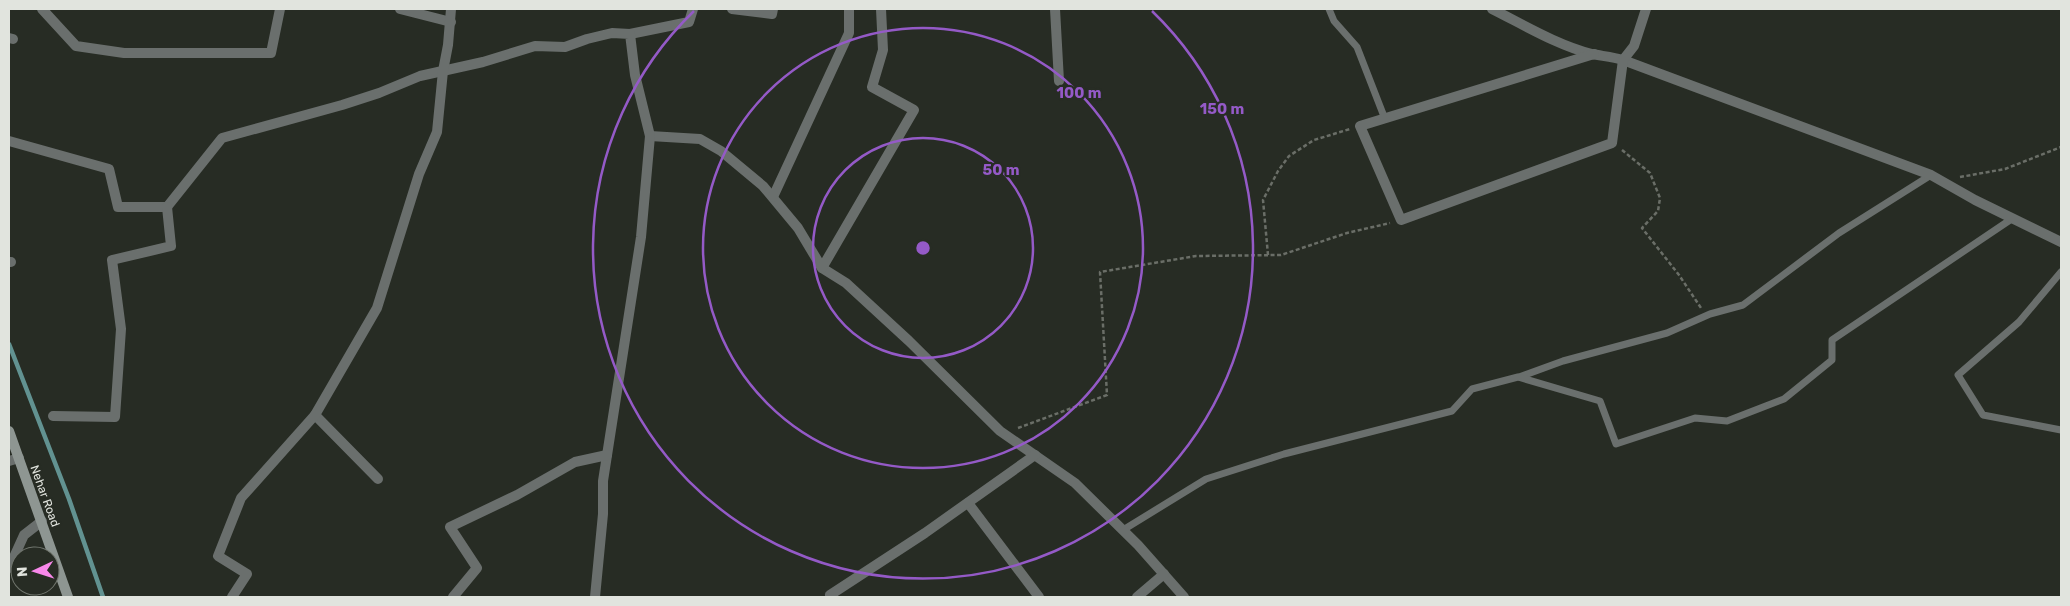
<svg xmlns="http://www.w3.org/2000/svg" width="2070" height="606" viewBox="0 0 2070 606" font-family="Rubik,sans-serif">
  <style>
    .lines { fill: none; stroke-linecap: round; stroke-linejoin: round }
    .stream { stroke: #629291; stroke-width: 4.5 }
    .path { stroke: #6a6e67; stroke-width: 2.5; stroke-dasharray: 4 2.5; stroke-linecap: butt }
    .lane { stroke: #6a6f6d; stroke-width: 7 }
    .street { stroke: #6a6f6d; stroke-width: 10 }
    .secondary { stroke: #8e9692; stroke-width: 10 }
    .ring { fill: none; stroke: #945ac7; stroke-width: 2.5 }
    .labels { text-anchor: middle; stroke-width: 4.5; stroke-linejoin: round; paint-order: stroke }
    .street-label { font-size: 12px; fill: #e1e4de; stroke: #272c24 }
    .centre { fill: #945ac7; stroke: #272c24; stroke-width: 2.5 }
    .ring-label { font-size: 15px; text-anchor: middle; font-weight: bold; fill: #945ac7; stroke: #272c24; stroke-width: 4.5; stroke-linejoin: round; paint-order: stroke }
  </style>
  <rect width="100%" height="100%" fill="#272c24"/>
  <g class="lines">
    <polyline class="stream" points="9,344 69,499 103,597"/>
    <g class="path">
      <polyline points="1622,150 1650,173 1660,198 1658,211 1642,228 1679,275 1701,308"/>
      <polyline points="1960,177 2005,169 2061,147"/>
      <polyline points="1268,255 1263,200 1278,171 1289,156 1314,140 1350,129"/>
      <polyline points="1018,428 1107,395 1100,272 1196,256 1281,255 1347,233 1390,223"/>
    </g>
    <g class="lane">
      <polyline points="1329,9 1334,21 1357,47 1385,119"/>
      <polyline points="2061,272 2019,322 1958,375 1983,415 2061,430"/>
      <polyline points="1519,377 1563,361 1667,333 1710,314 1743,305 1839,233 1931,175"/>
      <polyline points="1123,530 1206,479 1284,454 1452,411 1472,389 1518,377 1600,401 1616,444 1695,418 1727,421 1784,399 1832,360 1832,340 2013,218"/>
    </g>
    <g class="street">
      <polyline points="42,9 76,46 124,53 271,53 280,9"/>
      <polyline points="400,9 451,22"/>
      <polyline points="732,9 772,14 773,9"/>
      <polyline points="1055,9 1059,81"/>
      <path d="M1492,9c32,16 65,36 100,45 10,2 21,3 31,6l308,115 44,25 86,42"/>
      <polyline points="630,34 689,22 693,9"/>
      <polyline points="9,38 13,39"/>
      <polyline points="1594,54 1360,126 1401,220 1612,143 1623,60 1634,46 1646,9"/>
      <polyline points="650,136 700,139 721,151 763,186 798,228 822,268 846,283 909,341 1000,431 1075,483 1138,545 1184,597"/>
      <polyline points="9,141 109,169 118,207 167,207 222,138 342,105 379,93 420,76 483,62 535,46 565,47 587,39 612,33 630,34 635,75 650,136 641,237 603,481 603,514 595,597"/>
      <polyline points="773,197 849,33 849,9"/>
      <polyline points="9,262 11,262"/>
      <polyline points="822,268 914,110 872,87 883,50 881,9"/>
      <polyline points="315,415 378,479"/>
      <polyline points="53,416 115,417 121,329 112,260 171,246 167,207"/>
      <polyline points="9,461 19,458"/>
      <polyline points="968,503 1039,597"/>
      <polyline points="9,568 24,535 42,521"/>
      <polyline points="232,597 247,574 218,556 241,498 315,415 377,308 419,174 437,132 443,71 448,45 451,9"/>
      <polyline points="453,597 477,568 450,527 517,495 575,462 607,455"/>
      <polyline points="831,597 830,595 925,533 1035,455"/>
      <polyline points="1137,597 1164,574"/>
    </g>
    <polyline class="secondary" points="9,431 68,597"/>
  </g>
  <g class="ring">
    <circle cx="923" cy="248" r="110"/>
    <circle cx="923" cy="248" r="220"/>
    <path d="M1152 11A330 330 0 1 1 694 11"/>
  </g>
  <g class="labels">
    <g class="street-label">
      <text transform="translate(45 496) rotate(70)" y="4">Nehar Road</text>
    </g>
  </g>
  <circle cx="923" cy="248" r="8" class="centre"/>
  <g class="ring-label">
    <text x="1079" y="98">100 m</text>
    <text x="1222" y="114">150 m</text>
    <text x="1001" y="175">50 m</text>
  </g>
  <rect width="2070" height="606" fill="none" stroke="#e1e4de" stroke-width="20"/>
  <g transform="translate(35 571) rotate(266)"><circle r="24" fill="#272c24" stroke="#71766e"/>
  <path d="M0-4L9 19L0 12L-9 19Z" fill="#f888ea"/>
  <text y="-8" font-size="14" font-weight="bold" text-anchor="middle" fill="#e1e4de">N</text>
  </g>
</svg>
